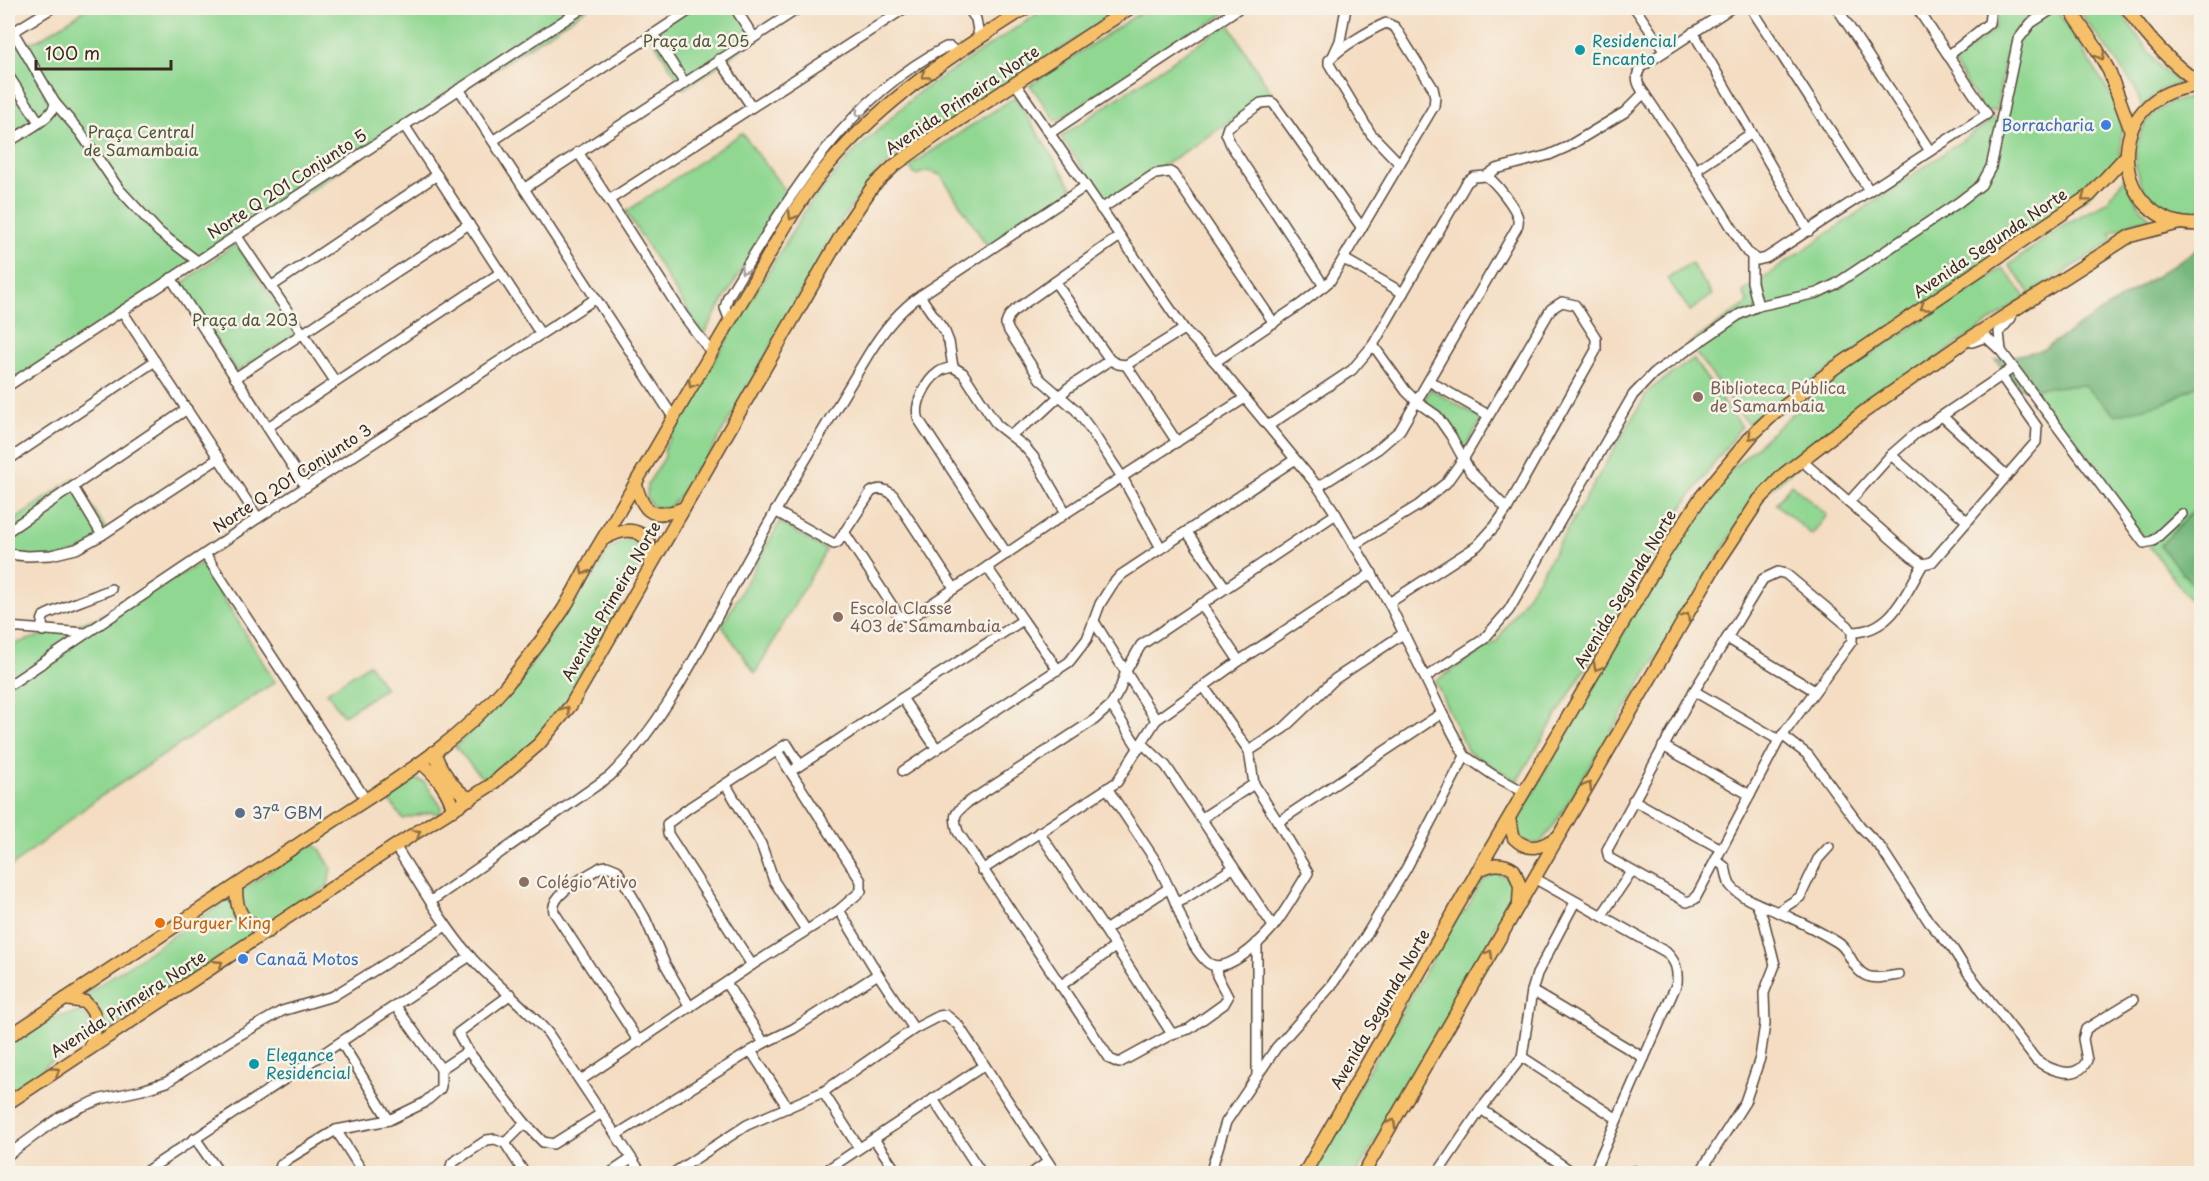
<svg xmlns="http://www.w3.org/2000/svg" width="2209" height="1181" viewBox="0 0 2209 1181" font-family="'Playpen Sans',sans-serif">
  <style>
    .green { fill: #90d792; stroke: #668058; stroke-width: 1.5 }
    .forest { fill: #74b87c; stroke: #58714d; stroke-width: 1.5 }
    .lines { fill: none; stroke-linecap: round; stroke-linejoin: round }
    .minor-casing { stroke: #574537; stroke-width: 12 }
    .major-casing { stroke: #574537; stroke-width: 15 }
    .minor { stroke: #fff; stroke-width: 9 }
    .major { stroke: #f6c06b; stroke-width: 12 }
    .oneway { stroke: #8f6e41 }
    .oneway2 { stroke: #a79f9a }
    .culture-dot { fill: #0f9aa8; stroke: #f7f3e8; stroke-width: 2 }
    .shop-dot { fill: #3f7fe0; stroke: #f7f3e8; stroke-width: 2 }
    .education-dot { fill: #8d6e63; stroke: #f7f3e8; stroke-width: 2 }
    .service-dot { fill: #5c6f8a; stroke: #f7f3e8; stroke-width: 2 }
    .food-dot { fill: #e8710a; stroke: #f7f3e8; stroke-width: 2 }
    .labels { text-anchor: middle; stroke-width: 5; stroke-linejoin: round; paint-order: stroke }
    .park-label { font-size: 16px; fill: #50553b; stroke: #f7f3e8 }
    .culture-label { font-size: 16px; fill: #0d838f; stroke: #f7f3e8; text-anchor: start }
    .street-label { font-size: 16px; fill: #3b2a1e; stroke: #f7f3e8 }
    .shop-label { font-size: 16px; fill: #366cbe; stroke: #f7f3e8; text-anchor: end }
    .education-label { font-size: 16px; fill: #785e54; stroke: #f7f3e8; text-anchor: start }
    .service-label { font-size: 16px; fill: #4e5e75; stroke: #f7f3e8; text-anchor: start }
    .food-label { font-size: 16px; fill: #c56008; stroke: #f7f3e8; text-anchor: start }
  </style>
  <rect width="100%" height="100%" fill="#f7f3e8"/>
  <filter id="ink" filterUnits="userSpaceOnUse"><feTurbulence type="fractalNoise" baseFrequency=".0167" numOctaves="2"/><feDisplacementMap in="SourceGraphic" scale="12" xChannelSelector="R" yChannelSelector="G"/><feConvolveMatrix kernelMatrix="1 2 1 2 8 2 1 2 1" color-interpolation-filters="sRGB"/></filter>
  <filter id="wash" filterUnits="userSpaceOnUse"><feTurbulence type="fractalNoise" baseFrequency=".008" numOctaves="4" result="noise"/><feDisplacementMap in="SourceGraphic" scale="24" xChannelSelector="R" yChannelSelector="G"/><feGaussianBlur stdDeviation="1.35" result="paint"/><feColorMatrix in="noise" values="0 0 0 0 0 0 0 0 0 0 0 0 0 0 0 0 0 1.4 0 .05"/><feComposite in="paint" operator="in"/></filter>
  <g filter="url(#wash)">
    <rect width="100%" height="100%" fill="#f4ddc2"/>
    <g class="green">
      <polygon points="88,8 588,8 8,388 8,49 40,39"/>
      <polygon points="686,8 740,8 759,37 684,89 649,33"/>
      <polygon points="1046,8 1123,8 878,171 843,218 706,461 693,471 684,490 668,509 653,507 647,499 647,485 665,457 664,449 708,371 809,204 852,154 919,92"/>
      <polygon points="1147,8 1234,8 1056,121 1030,85"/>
      <polygon points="1996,8 2044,8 2020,26 2007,47 1996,111 1984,111 1953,62 1994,30 1998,10"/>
      <polygon points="2056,8 2115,101 2122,125 2120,158 2087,198 1748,424 1689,344 1748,303 1743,292 1999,115 2010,49 2023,28"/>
      <polygon points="2077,8 2118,8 2161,69 2180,83 2162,89 2142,107 2134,86"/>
      <polygon points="1228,23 1272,94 1107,203 1061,137"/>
      <polygon points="1015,97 1073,189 989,249 941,175 928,171 915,175 909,166"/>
      <path d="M2198,97h3v123c-12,0 -24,-1 -35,-8 -38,-22 -41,-76 -7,-102 11,-9 25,-11 39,-13z"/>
      <polygon points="742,133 787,193 703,335 626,212"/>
      <path d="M2125,177c6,17 13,29 26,42l-15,2 -26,12 4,7 -83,54 -22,-29 57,-41 42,-23z"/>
      <polygon points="236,243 296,334 237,372 180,285"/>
      <polygon points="2201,252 2201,615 2016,368"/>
      <polygon points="1691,263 1712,295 1690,311 1667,278"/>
      <polygon points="2003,268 2026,297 1864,408 1746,511 1553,827 1540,843 1529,843 1520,837 1516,823 1696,502 1826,383"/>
      <polygon points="1693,359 1741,427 1686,502 1517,781 1468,752 1435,681 1496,642 1540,576 1649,390"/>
      <polygon points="1431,389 1482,419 1464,451 1441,413 1423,400"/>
      <polygon points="74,478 110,535 100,542 65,557 23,563 8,557 8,525"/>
      <polygon points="1791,484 1827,515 1812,535 1776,504"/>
      <polygon points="780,522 826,550 755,673 722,626"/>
      <path d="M633,539l10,11 -2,13 -75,144 -39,45 -39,28 -8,-4 -25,-30 21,-19 56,-63 51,-83 11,-3c10,-22 14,-35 39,-39z"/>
      <polygon points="202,563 275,682 95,800 8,869 8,646 97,618"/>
      <polygon points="369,664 385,688 343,716 327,692"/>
      <polygon points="412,778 424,782 442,807 439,814 431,812 403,819 389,800"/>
      <polygon points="312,843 320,849 331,868 328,886 102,1035 99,1010 83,996"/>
      <polygon points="1494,874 1507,876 1514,887 1515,893 1494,927 1494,936 1357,1173 1308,1174 1458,915 1465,912 1482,881"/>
      <polygon points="80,1012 88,1019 91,1028 85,1038 45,1066 42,1074 8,1097 8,1046 49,1019"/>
    </g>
    <g class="forest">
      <polygon points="2201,247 2201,383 2165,403 2116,415 2083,385 2022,389 1995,360 2042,350"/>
      <polygon points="2201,459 2201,595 2160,546 2200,503 2194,465"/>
    </g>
  </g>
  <g filter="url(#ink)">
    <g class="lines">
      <g class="minor-casing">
        <g id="minor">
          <polyline points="735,8 753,36"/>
          <polyline points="968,8 976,19 979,37"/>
          <polyline points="1635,8 1664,51"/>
          <path d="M1731,8l-90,59c-7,10 -3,18 3,26l52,77 51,82 11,8 8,-2 221,-144 -70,-106"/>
          <polyline points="1751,8 1869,190"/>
          <polyline points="1837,8 1930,151"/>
          <path d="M8,23l47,80c-1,15 -35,31 -47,39"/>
          <polyline points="13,32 52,8"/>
          <polyline points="1693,32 1809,231"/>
          <polyline points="653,34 684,82"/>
          <polyline points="1334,54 1340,41 1346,8"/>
          <polyline points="1948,56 1989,23 1991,8"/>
          <polyline points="719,59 752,107"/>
          <polyline points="8,75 39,122"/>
          <polyline points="1015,83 1184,329 1215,362 1268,426 1318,487 1336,514 1389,603 1442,713 1465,756 1493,775 1524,792"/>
          <polyline points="459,89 673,417"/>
          <polyline points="55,103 80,132 119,189 159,232 197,261"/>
          <polyline points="404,125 540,333"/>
          <polyline points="1050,133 1239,8"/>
          <polyline points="494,140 693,8"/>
          <polyline points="578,152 683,315 711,352"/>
          <polyline points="1696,170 1752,133"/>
          <polyline points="525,188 799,8"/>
          <polyline points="609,200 905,8"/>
          <polyline points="1101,209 1155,174 1170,172 1173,174 1274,323"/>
          <polyline points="236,235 335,381"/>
          <polyline points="1120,236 1015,310 1009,316 1006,324 1009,331 1040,379 1076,410 1091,430 1122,477 1161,548"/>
          <polyline points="1752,257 1752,282 1758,306"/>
          <polyline points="1344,259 1403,293"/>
          <polyline points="171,278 306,487"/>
          <polyline points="1055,282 1110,360"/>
          <polyline points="272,286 437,175"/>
          <polyline points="1324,286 1231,145 1226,133 1228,127 1261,103 1271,102 1274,104 1362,228"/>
          <path d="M920,296l25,36 4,10 4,25c-4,1 -10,2 -14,5 -13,9 -26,33 -20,48l88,134"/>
          <polyline points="122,311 258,518"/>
          <path d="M730,321l-5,-13 3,-11c57,-94 116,-198 218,-250h4l6,5"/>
          <polyline points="1972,342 1986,337 2001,351 2144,543 2153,541 2182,514"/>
          <polyline points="1373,345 1406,391 1417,402 1437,416 1451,436 1470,471 1507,509"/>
          <polyline points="2001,351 1999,332 2011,318 2012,313"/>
          <path d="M1215,362l86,-58 29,-23 104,-175 1,-9 -2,-9 -38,-61 -9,-4c-16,7 -45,24 -57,37v4l42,70 28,29"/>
          <polyline points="1126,365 1177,442"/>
          <polyline points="953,367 963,373 997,425 1024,446 1035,459 1066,513"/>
          <polyline points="235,378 469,224"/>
          <polyline points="1429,381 1488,415"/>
          <polyline points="8,386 583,8"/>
          <polyline points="1942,416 2007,476"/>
          <polyline points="1268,426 1352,370 1373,345 1467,182 1474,177 1486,176 1496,169 1549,155 1567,147 1625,112 1644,93"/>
          <polyline points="268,427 500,273"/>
          <polyline points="1010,435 1038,416 1068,388 1110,360 1118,364 1126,365 1184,329"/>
          <polyline points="1891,455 1967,521"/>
          <polyline points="8,460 155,361"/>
          <polyline points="1801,460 1912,557 1923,564 1932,562 2036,442 2037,427 2002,377"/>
          <polyline points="73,487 102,535"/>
          <path d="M1318,487l60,-38 22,-19 116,-201c2,-4 3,-5 2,-10 -1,-10 -23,-38 -32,-43"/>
          <polyline points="1849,502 1891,455 1915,434 2013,368"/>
          <path d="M775,511l59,33 4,-2 33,-50c8,-5 15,-3 22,3l61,93"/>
          <path d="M1336,514l-195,131 -15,26 -6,18 -9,16 -17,15 -127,83c-13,11 -14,12 -9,29l152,227 9,4 53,-29 -67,-104 64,-42c12,24 17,53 37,73 18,18 55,-20 67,-34 13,-16 24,-37 35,-54l-30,-51 164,-109"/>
          <polyline points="8,531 187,409"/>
          <polyline points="844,532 899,616 913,616 987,567"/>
          <polyline points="1187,532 1225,587"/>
          <polyline points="1354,545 1419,505 1446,483 1464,458 1551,309 1562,302 1575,305 1596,338 1596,350 1507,509 1495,526 1477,546 1389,603"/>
          <polyline points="8,554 27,556 51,555 76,549 102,535 219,458"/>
          <polyline points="205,554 366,800"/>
          <polygon points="1778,572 1786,574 1848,626 1852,632 1852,641 1779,740 1695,899 1687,902 1609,858 1607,850 1694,691 1727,638 1763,579"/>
          <polyline points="1201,604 1239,661"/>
          <polyline points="1023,620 1058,670"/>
          <polyline points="8,627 85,633"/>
          <path d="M43,631c-1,-5 -2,-10 1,-15 3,-3 57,-22 67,-27"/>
          <path d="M1852,632c40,0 54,-39 71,-68"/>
          <polyline points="1727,638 1815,691"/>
          <polyline points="1426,677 1484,639 1509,610 1633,395 1654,373 1740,314 1758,306 1817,293 1836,284 1959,202 1981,185 1991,167 1995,149 2018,40 2031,23 2054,8"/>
          <polyline points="8,686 258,518 595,299"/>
          <polyline points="1204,687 1249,751 1284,728 1335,679 1403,634"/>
          <polyline points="1694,691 1779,740"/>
          <polyline points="1111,705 1139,749"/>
          <polyline points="1156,720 1239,661 1372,573"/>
          <path d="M1782,735l26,20 52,71 21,22 48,74 24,27 13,21 70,90c14,10 42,22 51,0l-4,-21 3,-10 47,-29"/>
          <polyline points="1142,743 1166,766 1273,926"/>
          <polyline points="1663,746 1750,795"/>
          <polyline points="937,749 902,698 1023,620 987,567 1066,513 1245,398"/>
          <polyline points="1249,751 1254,784 1278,822"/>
          <polyline points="796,768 902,698"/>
          <polyline points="903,771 1069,662 1087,639 1100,604 1112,585 1121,575 1294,460"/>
          <polyline points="726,785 761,844 774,881 806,930"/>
          <polyline points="1107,788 1157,863 1169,888"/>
          <polyline points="1633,800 1721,849"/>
          <polyline points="1202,818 1254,784"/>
          <polyline points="1039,832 1105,930"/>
          <path d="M395,846c24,36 45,75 73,108 24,28 55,50 80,79l94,141"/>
          <path d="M1716,860l9,7c2,6 2,12 5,18 12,16 44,24 61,33 16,7 31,15 46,24 14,8 14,27 30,34 10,4 22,0 32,-1"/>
          <polyline points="982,870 1117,782 1156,720 1095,623"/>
          <path d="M1534,878l132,74c10,10 12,17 11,31l-84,191"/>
          <path d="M431,901l179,-125c57,-56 91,-131 129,-200 41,-75 85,-148 129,-221 14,-23 30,-44 52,-59l166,-110"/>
          <polyline points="1176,904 1233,868"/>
          <polyline points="1777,912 1800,897 1818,859 1829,847"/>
          <polyline points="1602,915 1631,872"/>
          <polyline points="752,965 668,834 667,824 690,807 787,744 800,765"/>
          <polyline points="878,974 914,1029 939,1016 946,1015 958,1025 1056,1174"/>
          <polyline points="726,983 764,1043"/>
          <polyline points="1060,986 1115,947"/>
          <polyline points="1532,991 1644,1058"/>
          <polyline points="395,1005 441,1069"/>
          <polyline points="1172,1034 1189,1029 1224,1004 1228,997 1217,976 1216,967"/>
          <polyline points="341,1042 389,1120"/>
          <path d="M639,1042l-85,-130c-5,-18 33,-36 47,-45l6,-1 10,4 28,48 20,46 25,43"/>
          <polyline points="468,1051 525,1123 505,1143"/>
          <polyline points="751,1051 788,1108"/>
          <polyline points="1522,1057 1616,1118"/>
          <polyline points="1257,1075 1257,943"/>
          <polyline points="581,1080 752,965 839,910 861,891 861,881 777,751"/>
          <polyline points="823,1092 859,1148"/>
          <polyline points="933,1099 982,1174"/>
          <polyline points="1481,1109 1575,1174"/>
          <polyline points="525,1123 543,1142 553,1144 602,1113"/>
          <polyline points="336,1130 364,1174"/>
          <polyline points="616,1135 764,1043 793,1029 878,974 839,910"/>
          <polyline points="195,1138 220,1174"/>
          <polyline points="874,1139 898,1174"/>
          <polyline points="8,1155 60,1117 81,1107 101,1099 142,1090 167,1082 236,1037 282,1011 333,996 446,926"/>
          <polyline points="1634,1171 1636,1174"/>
          <polyline points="142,1174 470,956"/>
          <polyline points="278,1174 281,1165 288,1159 336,1130 389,1120 424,1103 440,1089 441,1086 441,1069 468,1051 458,1033 511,994"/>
          <polyline points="449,1174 452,1163 487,1140 495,1139 505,1143 525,1174"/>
          <polyline points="609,1174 631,1159"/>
          <polyline points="672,1174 747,1125 823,1092 914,1029"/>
          <polyline points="821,1174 983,1066"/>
          <polyline points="1031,1174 1048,1162"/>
          <polyline points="1210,1174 1226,1122 1276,1048 1331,986 1365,937 1406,869 1465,756"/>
          <polyline points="1437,1174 1481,1109 1522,1057 1532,991 1537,974 1575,902"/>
          <polyline points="1699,1174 1745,1102 1760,1058 1765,1024 1764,993 1775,965 1764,921 1756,903"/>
        </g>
      </g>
      <g class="major-casing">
        <g id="major">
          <polyline points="2069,8 2095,46 2109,71 2131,131"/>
          <path d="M2127,8c21,31 44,56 75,77"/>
          <path d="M2202,86c-106,3 -94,145 0,138"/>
          <path d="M636,485c8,31 19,34 48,23"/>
          <path d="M603,539c17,-9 33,-14 46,3l1,23"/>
          <path d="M434,752c6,17 20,38 36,47"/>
          <path d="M421,763c14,10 29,30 32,47"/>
          <path d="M1509,819l5,19c14,14 26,10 42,0"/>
          <path d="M1477,871c13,-7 25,-10 37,-1l6,16 -1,16"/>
          <path d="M236,888c0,27 8,35 33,43"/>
          <path d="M65,999l20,3c16,14 11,30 4,47"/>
          <path d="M8,1037c105,-70 211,-139 315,-209 64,-43 132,-82 182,-141 20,-25 40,-50 58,-77 13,-21 23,-44 36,-65 51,-85 99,-171 150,-256 25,-42 48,-88 80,-125 56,-65 125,-111 197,-156"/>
          <polyline points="8,1103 395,846 491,785 539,744 571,705 850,220 873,186 895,165 941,132 1130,8"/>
          <polyline points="1304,1174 1477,872 1660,560 1701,497 1754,433 1774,414 1836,367 2090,195 2126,156"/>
          <polyline points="1363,1174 1714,568 1759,500 1784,474 1865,411 1964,342 2130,236 2180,223"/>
        </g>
      </g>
      <use href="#minor" class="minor"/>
      <use href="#major" class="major"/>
    </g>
    <defs><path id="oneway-chevron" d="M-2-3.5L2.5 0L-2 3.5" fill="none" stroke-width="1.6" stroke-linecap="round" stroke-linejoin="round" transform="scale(1.5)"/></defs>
    <g class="oneway">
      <use href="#oneway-chevron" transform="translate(2101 56) rotate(61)"/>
      <use href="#oneway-chevron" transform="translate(925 75) rotate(143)"/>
      <use href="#oneway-chevron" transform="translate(2085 198) rotate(143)"/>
      <use href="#oneway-chevron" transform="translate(792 216) rotate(121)"/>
      <use href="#oneway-chevron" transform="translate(1924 307) rotate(146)"/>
      <use href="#oneway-chevron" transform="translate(692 384) rotate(120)"/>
      <use href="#oneway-chevron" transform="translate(1752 436) rotate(132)"/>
      <use href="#oneway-chevron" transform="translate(584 571) rotate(119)"/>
      <use href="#oneway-chevron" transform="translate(1686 617) rotate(-60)"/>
      <use href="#oneway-chevron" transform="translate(1597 667) rotate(120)"/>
      <use href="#oneway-chevron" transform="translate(566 710) rotate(-53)"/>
      <use href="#oneway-chevron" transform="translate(1588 786) rotate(-60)"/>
      <use href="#oneway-chevron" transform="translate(417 833) rotate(-32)"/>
      <use href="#oneway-chevron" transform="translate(1489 954) rotate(-60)"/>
      <use href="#oneway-chevron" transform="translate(219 964) rotate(-33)"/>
      <use href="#oneway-chevron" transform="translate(56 1071) rotate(-33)"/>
      <use href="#oneway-chevron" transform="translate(1392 1123) rotate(-60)"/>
    </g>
    <g class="oneway2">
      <use href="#oneway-chevron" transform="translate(859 113) rotate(134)"/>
      <use href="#oneway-chevron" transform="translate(744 270) rotate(122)"/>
    </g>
  </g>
  <g class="culture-dot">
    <circle cx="1580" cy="50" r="6"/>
    <circle cx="254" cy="1064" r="6"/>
  </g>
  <g class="shop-dot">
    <circle cx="2106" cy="125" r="6"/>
    <circle cx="243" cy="959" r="6"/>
  </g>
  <g class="education-dot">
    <circle cx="1698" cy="397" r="6"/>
    <circle cx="838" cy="617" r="6"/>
    <circle cx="524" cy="882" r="6"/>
  </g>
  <circle class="service-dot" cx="240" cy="813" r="6"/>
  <circle class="food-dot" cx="160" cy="923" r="6"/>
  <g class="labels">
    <g class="park-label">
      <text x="696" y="47">Praça da 205</text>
      <text x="141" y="138">Praça Central<tspan x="141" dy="18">de Samambaia</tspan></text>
      <text x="245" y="326">Praça da 203</text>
    </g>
    <g class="culture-label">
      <text x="1592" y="47">Residencial<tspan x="1592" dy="18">Encanto</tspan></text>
      <text x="266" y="1061">Elegance<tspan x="266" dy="18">Residencial</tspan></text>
    </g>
    <g class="street-label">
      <text transform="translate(962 100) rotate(-34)" y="6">Avenida Primeira Norte</text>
      <text transform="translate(287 184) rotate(-33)" y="6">Norte Q 201 Conjunto 5</text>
      <text transform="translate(1990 243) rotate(-34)" y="6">Avenida Segunda Norte</text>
      <text transform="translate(292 478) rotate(-33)" y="6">Norte Q 201 Conjunto 3</text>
      <text transform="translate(1625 589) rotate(-59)" y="6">Avenida Segunda Norte</text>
      <text transform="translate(611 601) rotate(-60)" y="6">Avenida Primeira Norte</text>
      <text transform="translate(128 1004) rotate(-33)" y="6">Avenida Primeira Norte</text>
      <text transform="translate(1380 1009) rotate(-60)" y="6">Avenida Segunda Norte</text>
    </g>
    <g class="shop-label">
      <text x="2094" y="131">Borracharia</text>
      <text x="255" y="965" text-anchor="start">Canaã Motos</text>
    </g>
    <g class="education-label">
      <text x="1710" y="394">Biblioteca Pública<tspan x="1710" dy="18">de Samambaia</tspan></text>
      <text x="850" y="614">Escola Classe<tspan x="850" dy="18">403 de Samambaia</tspan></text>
      <text x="536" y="888">Colégio Ativo</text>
    </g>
    <g class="service-label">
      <text x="252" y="819">37ª GBM</text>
    </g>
    <g class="food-label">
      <text x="172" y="929">Burguer King</text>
    </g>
  </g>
  <rect width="2209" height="1181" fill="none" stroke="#f7f3e8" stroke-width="30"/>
  <path d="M36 60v9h135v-9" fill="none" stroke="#3b2a1e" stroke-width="3"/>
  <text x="45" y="60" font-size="18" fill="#3b2a1e" stroke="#f7f3e8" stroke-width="4.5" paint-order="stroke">100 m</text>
</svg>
